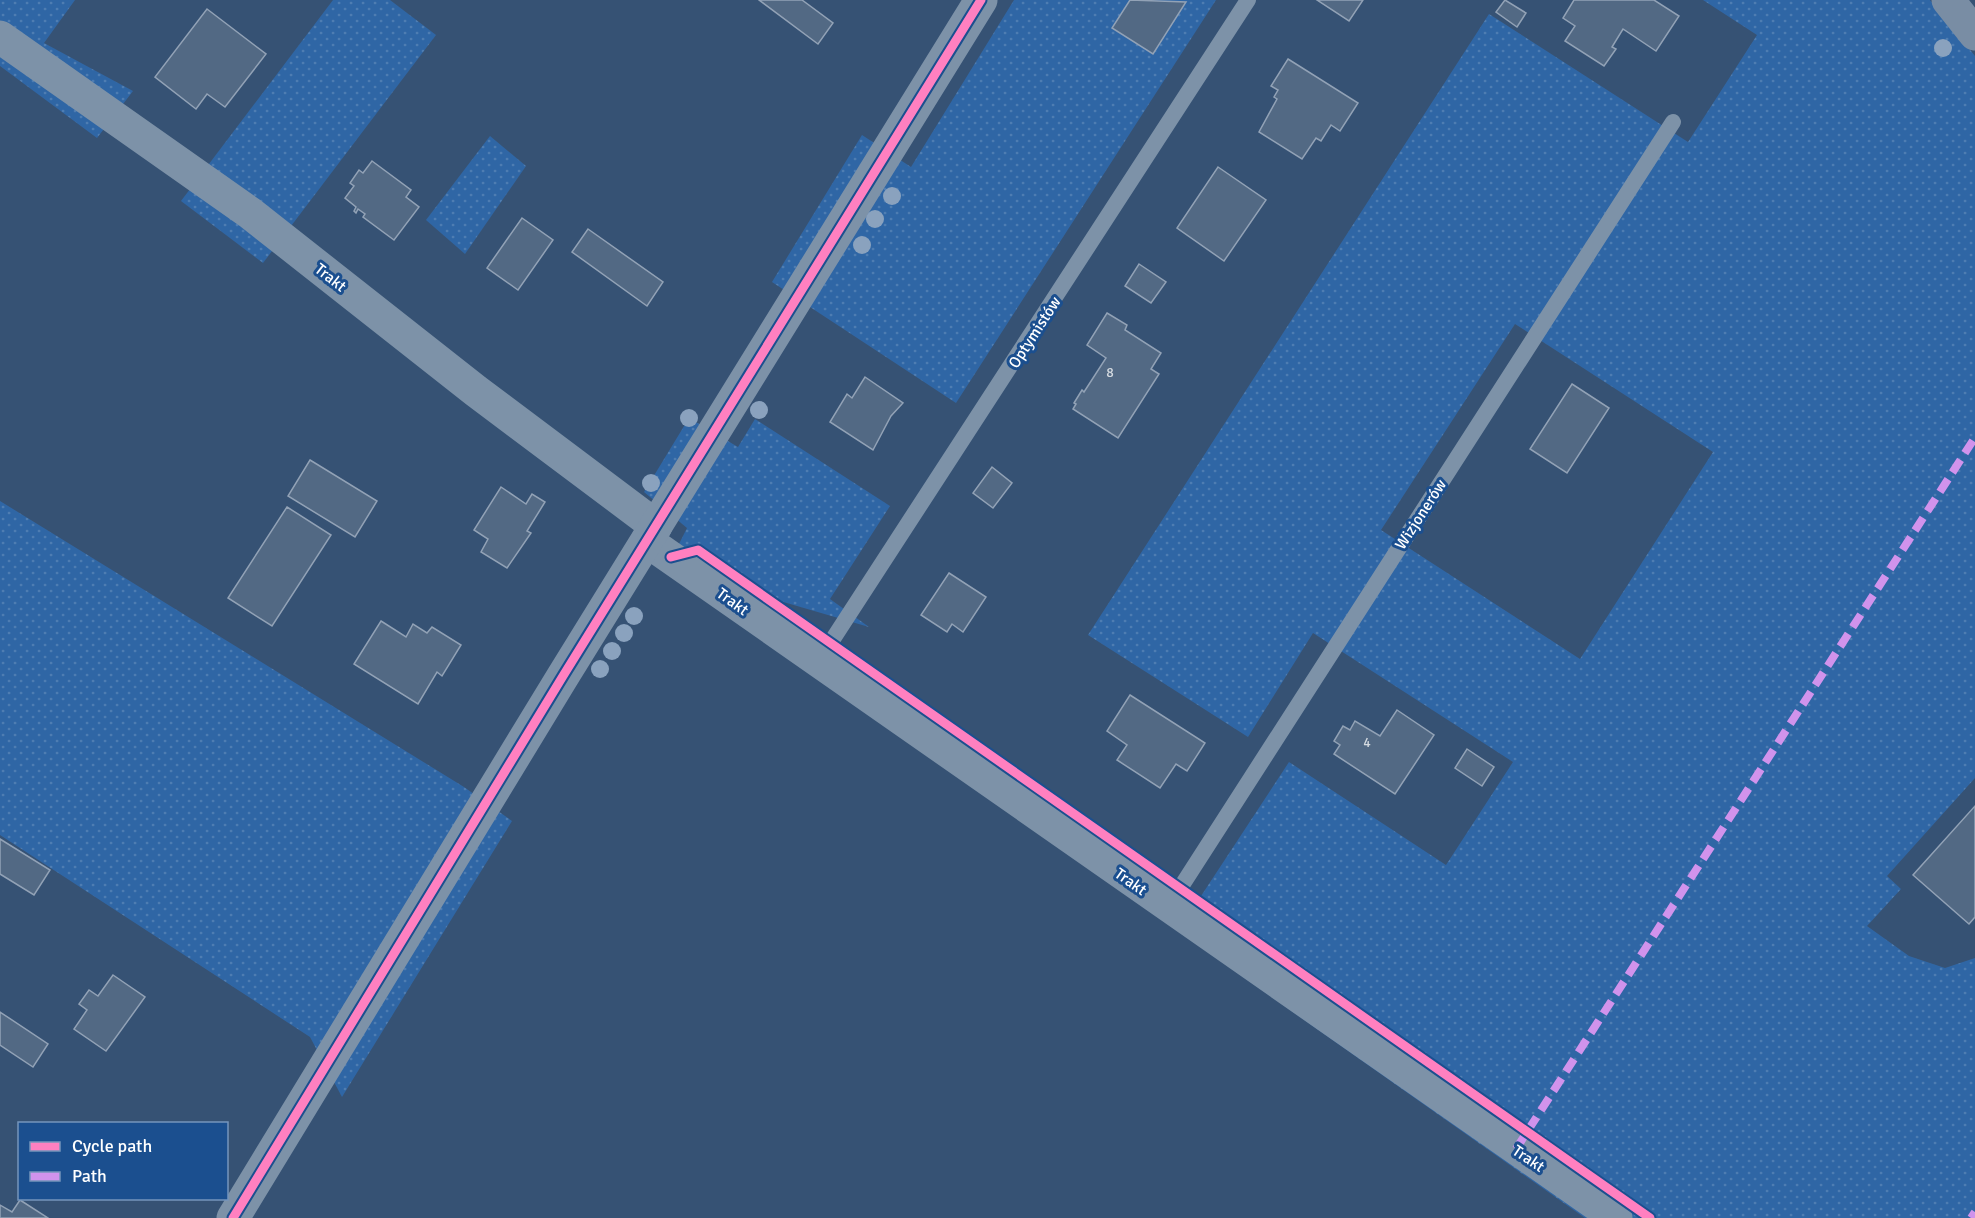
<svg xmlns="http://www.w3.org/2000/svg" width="1975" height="1218" viewBox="0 0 1975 1218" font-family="Signika,sans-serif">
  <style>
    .grass { fill: url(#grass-dots); fill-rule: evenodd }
    .building { fill: #526984; stroke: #92a2b6; stroke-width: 1.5 }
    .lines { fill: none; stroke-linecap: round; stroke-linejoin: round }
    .service { stroke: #7d92a8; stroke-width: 16 }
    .minor { stroke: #7d92a8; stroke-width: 33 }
    .tertiary { stroke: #7d92a8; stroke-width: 33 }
    .secondary { stroke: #798da4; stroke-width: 33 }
    .quiet { stroke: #d193ec; stroke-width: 8; stroke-dasharray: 15 8; stroke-linecap: butt }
    .cycleway-casing { stroke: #1b4f8f; stroke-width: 13 }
    .cycleway { stroke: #ff80c0; stroke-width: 9 }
    .tree { fill: #8aa2be }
    .labels { text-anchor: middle; stroke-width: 6; stroke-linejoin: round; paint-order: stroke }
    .number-label { font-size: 14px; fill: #d4dae0 }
    .street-label { font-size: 16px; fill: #fff; stroke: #1b4f8f }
  </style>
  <defs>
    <pattern id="grass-dots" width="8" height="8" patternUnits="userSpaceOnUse" patternTransform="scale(1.5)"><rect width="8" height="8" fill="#2f66a5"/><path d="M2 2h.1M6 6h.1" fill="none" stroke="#4e7db2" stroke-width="1.8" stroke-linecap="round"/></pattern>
  </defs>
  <rect width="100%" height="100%" fill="#365274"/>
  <g class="grass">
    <polygon points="0,0 75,0 44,43 133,91 97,138 0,66"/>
    <polygon points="333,0 390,0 436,35 263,263 181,201"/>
    <polygon points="1014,0 1216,0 956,403 772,282 862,135 911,167"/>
    <path d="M1703,0h227l45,56v722l-88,98 14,13 -34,37 42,30 36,12 30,-10v260h-390l-407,-287 111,-169 157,103 67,-103 -200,-129 -65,104 -160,-102 401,-621 199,128 69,-107zM1515,324l198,128 -133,207 -199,-129z"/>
    <polygon points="490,136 526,166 465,254 426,220"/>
    <polygon points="689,418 738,447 755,419 890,506 830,599 869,627 667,568 687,528 644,492"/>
    <polygon points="0,501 464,787 512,821 342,1097 310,1037 0,835"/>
  </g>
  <g class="building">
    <polygon points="759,0 802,0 833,23 818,44"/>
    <polygon points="1130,0 1186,2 1153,54 1112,28"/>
    <polygon points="1317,0 1363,0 1349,21"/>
    <polygon points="1505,0 1526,13 1517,27 1496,12"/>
    <polygon points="1574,0 1654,0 1679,16 1656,51 1623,29 1612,47 1616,49 1604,66 1565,41 1575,26 1563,18"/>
    <polygon points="207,9 266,54 225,107 207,94 196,109 155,77"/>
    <polygon points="1288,59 1358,103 1340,131 1331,125 1321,141 1316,138 1302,159 1259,132 1277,99 1274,97 1278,90 1271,86"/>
    <polygon points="372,161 411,190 406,197 419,207 394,240 363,217 365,214 358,209 356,213 354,211 356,207 345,198 354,186 350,183 359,170 363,173"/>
    <polygon points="1218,167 1266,200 1224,261 1177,228"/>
    <polygon points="522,218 553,240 518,290 487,268"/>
    <polygon points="588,229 663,282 647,306 572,252"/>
    <polygon points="1139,264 1166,282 1151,303 1125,286"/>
    <polygon points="1107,313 1127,325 1125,330 1161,353 1151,369 1159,374 1118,438 1073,409 1076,404 1074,403 1082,390 1084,392 1106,358 1087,345"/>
    <polygon points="865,377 903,403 891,416 873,450 830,422 847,394 852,398"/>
    <polygon points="1572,384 1609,408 1567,473 1530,449"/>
    <polygon points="310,460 377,501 355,537 288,496"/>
    <polygon points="992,467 1012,483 993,508 973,493"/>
    <polygon points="501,487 526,504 532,494 545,502 527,531 531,533 507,568 481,552 488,539 474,530"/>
    <polygon points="287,507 331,535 272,626 228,598"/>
    <polygon points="949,573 986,597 963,632 952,624 947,632 921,615"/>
    <polygon points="381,621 406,637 413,624 427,633 432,627 461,645 442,676 437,672 418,704 354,664"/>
    <polygon points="1130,695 1205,743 1187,771 1176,764 1160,788 1117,760 1127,745 1107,731"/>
    <polygon points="1397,710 1434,735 1395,794 1334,754 1340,745 1334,741 1343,726 1350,730 1355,721 1380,736"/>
    <polygon points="1467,749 1494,767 1482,786 1455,768"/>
    <polygon points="1975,806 1975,917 1969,924 1913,875"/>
    <polygon points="0,839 50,870 34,895 0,874"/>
    <polygon points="113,975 145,997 106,1051 74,1029 87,1010 79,1004 89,990 98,996"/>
    <polygon points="0,1012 48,1044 33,1067 0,1045"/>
    <polygon points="20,1200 48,1218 0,1218 0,1205 12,1212"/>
  </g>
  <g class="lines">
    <g class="service">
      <polyline points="818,662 1248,0"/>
      <polyline points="1168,907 1673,122"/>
    </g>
    <g class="minor">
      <polyline points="0,37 250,213 476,391 656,526"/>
      <polyline points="647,541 1616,1218"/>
    </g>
    <polyline class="tertiary" points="233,1218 563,676 981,0"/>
    <polyline class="secondary" points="1948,0 1975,34"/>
    <g class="quiet">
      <polyline points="1516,1149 1974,439"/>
      <polyline points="1971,1218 1975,1212"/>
    </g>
    <g class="cycleway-casing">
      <g id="cycleway">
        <polyline points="671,557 698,550 1650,1218"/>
        <polyline points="233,1218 563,676 981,0"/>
      </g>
    </g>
    <use href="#cycleway" class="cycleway"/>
  </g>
  <g class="tree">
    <circle cx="1943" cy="48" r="9"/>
    <circle cx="892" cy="196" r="9"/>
    <circle cx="875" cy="219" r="9"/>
    <circle cx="862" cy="245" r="9"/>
    <circle cx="759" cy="410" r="9"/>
    <circle cx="689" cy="418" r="9"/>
    <circle cx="651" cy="483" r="9"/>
    <circle cx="634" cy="616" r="9"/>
    <circle cx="624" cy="633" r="9"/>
    <circle cx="612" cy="651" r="9"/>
    <circle cx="600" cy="669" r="9"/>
  </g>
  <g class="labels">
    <g class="number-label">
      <text x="1110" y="377">8</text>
      <text x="1367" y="747">4</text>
    </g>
    <g class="street-label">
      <text transform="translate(331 277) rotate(38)" y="6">Trakt</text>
      <text transform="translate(1034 332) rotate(-57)" y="6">Optymistów</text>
      <text transform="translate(1420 514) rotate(-57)" y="6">Wizjonerów</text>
      <text transform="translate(733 601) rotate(36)" y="6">Trakt</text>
      <text transform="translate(1131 881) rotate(35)" y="6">Trakt</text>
      <text transform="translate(1529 1158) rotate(34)" y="6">Trakt</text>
    </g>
  </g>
  <rect x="18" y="1122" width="210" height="78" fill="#1b4f8f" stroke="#7695bc" stroke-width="1.5"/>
  <rect x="30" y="1142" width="30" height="9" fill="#ff80c0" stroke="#7695bc" stroke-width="1.5"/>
  <text x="72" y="1152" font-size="18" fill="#ffffff">Cycle path</text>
  <rect x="30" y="1172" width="30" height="9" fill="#d193ec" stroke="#7695bc" stroke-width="1.5"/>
  <text x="72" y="1182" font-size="18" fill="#ffffff">Path</text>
</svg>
